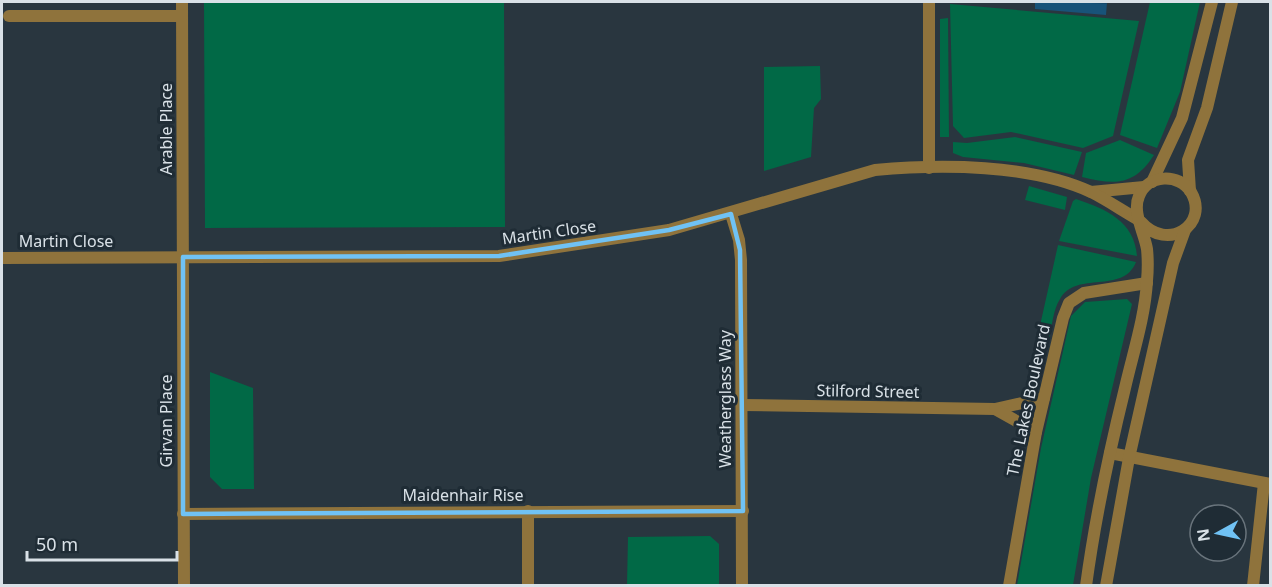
<svg xmlns="http://www.w3.org/2000/svg" width="1272" height="587" viewBox="0 0 1272 587" font-family="'Noto Sans',sans-serif">
  <style>
    .green { fill: #016946 }
    .lines { fill: none; stroke-linecap: round; stroke-linejoin: round }
    .minor { stroke: #8f733c; stroke-width: 12 }
    .tertiary { stroke: #8f733c; stroke-width: 12 }
    .wall { fill: #185379 }
    .building { fill: #1c618d; stroke: #144463; stroke-width: 1.5 }
    .marked { fill: none; stroke: #70c2f4; stroke-width: 4.5; stroke-linejoin: round }
    .labels { text-anchor: middle; stroke-width: 6; stroke-linejoin: round; paint-order: stroke }
    .street-label { font-size: 16px; fill: #d9e1e7; stroke: #1f2c35 }
  </style>
  <rect width="100%" height="100%" fill="#29363f"/>
  <g class="green">
    <polygon points="204,2 504,2 505,227 205,228"/>
    <polygon points="1150,2 1200,2 1180,92 1157,148 1120,135"/>
    <polygon points="950,4 1139,21 1113,136 1083,148 1011,132 964,138 953,126"/>
    <polygon points="948,18 949,137 940,137 940,19"/>
    <polygon points="820,66 821,99 814,108 811,157 764,171 764,67"/>
    <polygon points="1015,137 1082,152 1074,175 1024,163 963,157 953,153 953,142 967,143"/>
    <path d="M1120,140l34,15c-20,31 -39,30 -72,22l4,-24z"/>
    <polygon points="1029,186 1067,197 1065,210 1025,200"/>
    <path d="M1076,199c30,10 58,22 61,57l-78,-15 14,-40z"/>
    <path d="M1058,245l78,17c-13,33 -60,8 -76,37 -7,11 -8,27 -11,40h-12z"/>
    <polygon points="1127,299 1132,304 1091,478 1073,585 1017,585 1041,448 1071,316 1085,302"/>
    <polygon points="210,372 253,388 254,489 222,489 210,477"/>
    <polygon points="710,536 719,544 719,585 627,585 628,537"/>
  </g>
  <g class="lines">
    <g class="minor">
      <polyline points="182,2 184,586"/>
      <polyline points="9,16 182,16"/>
      <polyline points="929,168 929,2"/>
      <polyline points="1091,192 1144,187"/>
      <polyline points="731,214 739,240 741,260 742,586"/>
      <path d="M2,258l497,-2 170,-26 206,-60c66,-6 155,-6 216,22 16,8 32,19 48,28"/>
      <polyline points="742,405 995,409 1044,398"/>
      <polyline points="995,409 1036,432"/>
      <polyline points="1110,453 1270,484"/>
      <polyline points="528,511 528,586"/>
      <polyline points="183,514 743,511"/>
      <polyline points="1009,586 1036,432 1063,318 1069,303 1084,293 1147,283"/>
      <polyline points="1253,586 1264,483"/>
    </g>
    <g class="tertiary">
      <polyline points="1152,182 1182,118 1212,2"/>
      <polyline points="1190,191 1188,160 1207,108 1232,2"/>
      <path d="M1086,586c9,-67 23,-133 39,-198 8,-35 20,-71 22,-107 1,-11 1,-22 0,-32 -3,-17 -15,-37 -8,-53 9,-22 40,-23 52,-4 19,33 -24,60 -50,30"/>
      <polyline points="1106,586 1129,458 1173,263 1185,230"/>
    </g>
  </g>
  <polygon class="wall" points="1035,2 1107,2 1106,15 1035,9"/>
  <polygon class="building" points="1086,2 1106,2 1106,3"/>
  <path class="marked" d="M731,214l9,36 3,261 -560,3v-257l316,-1 170,-26z"/>
  <g class="labels">
    <g class="street-label">
      <text transform="translate(166 129) rotate(-90)" y="6">Arable Place</text>
      <text transform="translate(549 232) rotate(-8)" y="6">Martin Close</text>
      <text x="66" y="247">Martin Close</text>
      <text transform="translate(868 391) rotate(1)" y="6">Stilford Street</text>
      <text transform="translate(725 399) rotate(-90)" y="6">Weatherglass Way</text>
      <text transform="translate(1028 400) rotate(-78)" y="6">The Lakes Boulevard</text>
      <text transform="translate(166 421) rotate(-90)" y="6">Girvan Place</text>
      <text x="463" y="501">Maidenhair Rise</text>
    </g>
  </g>
  <rect width="1272" height="587" fill="none" stroke="#d9e1e7" stroke-width="6"/>
  <g transform="translate(1218 533) rotate(262)"><circle r="28" fill="#1f2c35" stroke="#69747c" stroke-width="1.5"/>
  <path d="M0-4.5L10 22L0 15L-10 22Z" fill="#70c2f4"/>
  <text y="-9" font-size="16" font-weight="bold" text-anchor="middle" fill="#d9e1e7">N</text>
  </g>
  <path d="M27 551v9h150v-9" fill="none" stroke="#d9e1e7" stroke-width="3"/>
  <text x="36" y="551" font-size="18" fill="#d9e1e7" stroke="#1f2c35" stroke-width="4.5" paint-order="stroke">50 m</text>
</svg>
